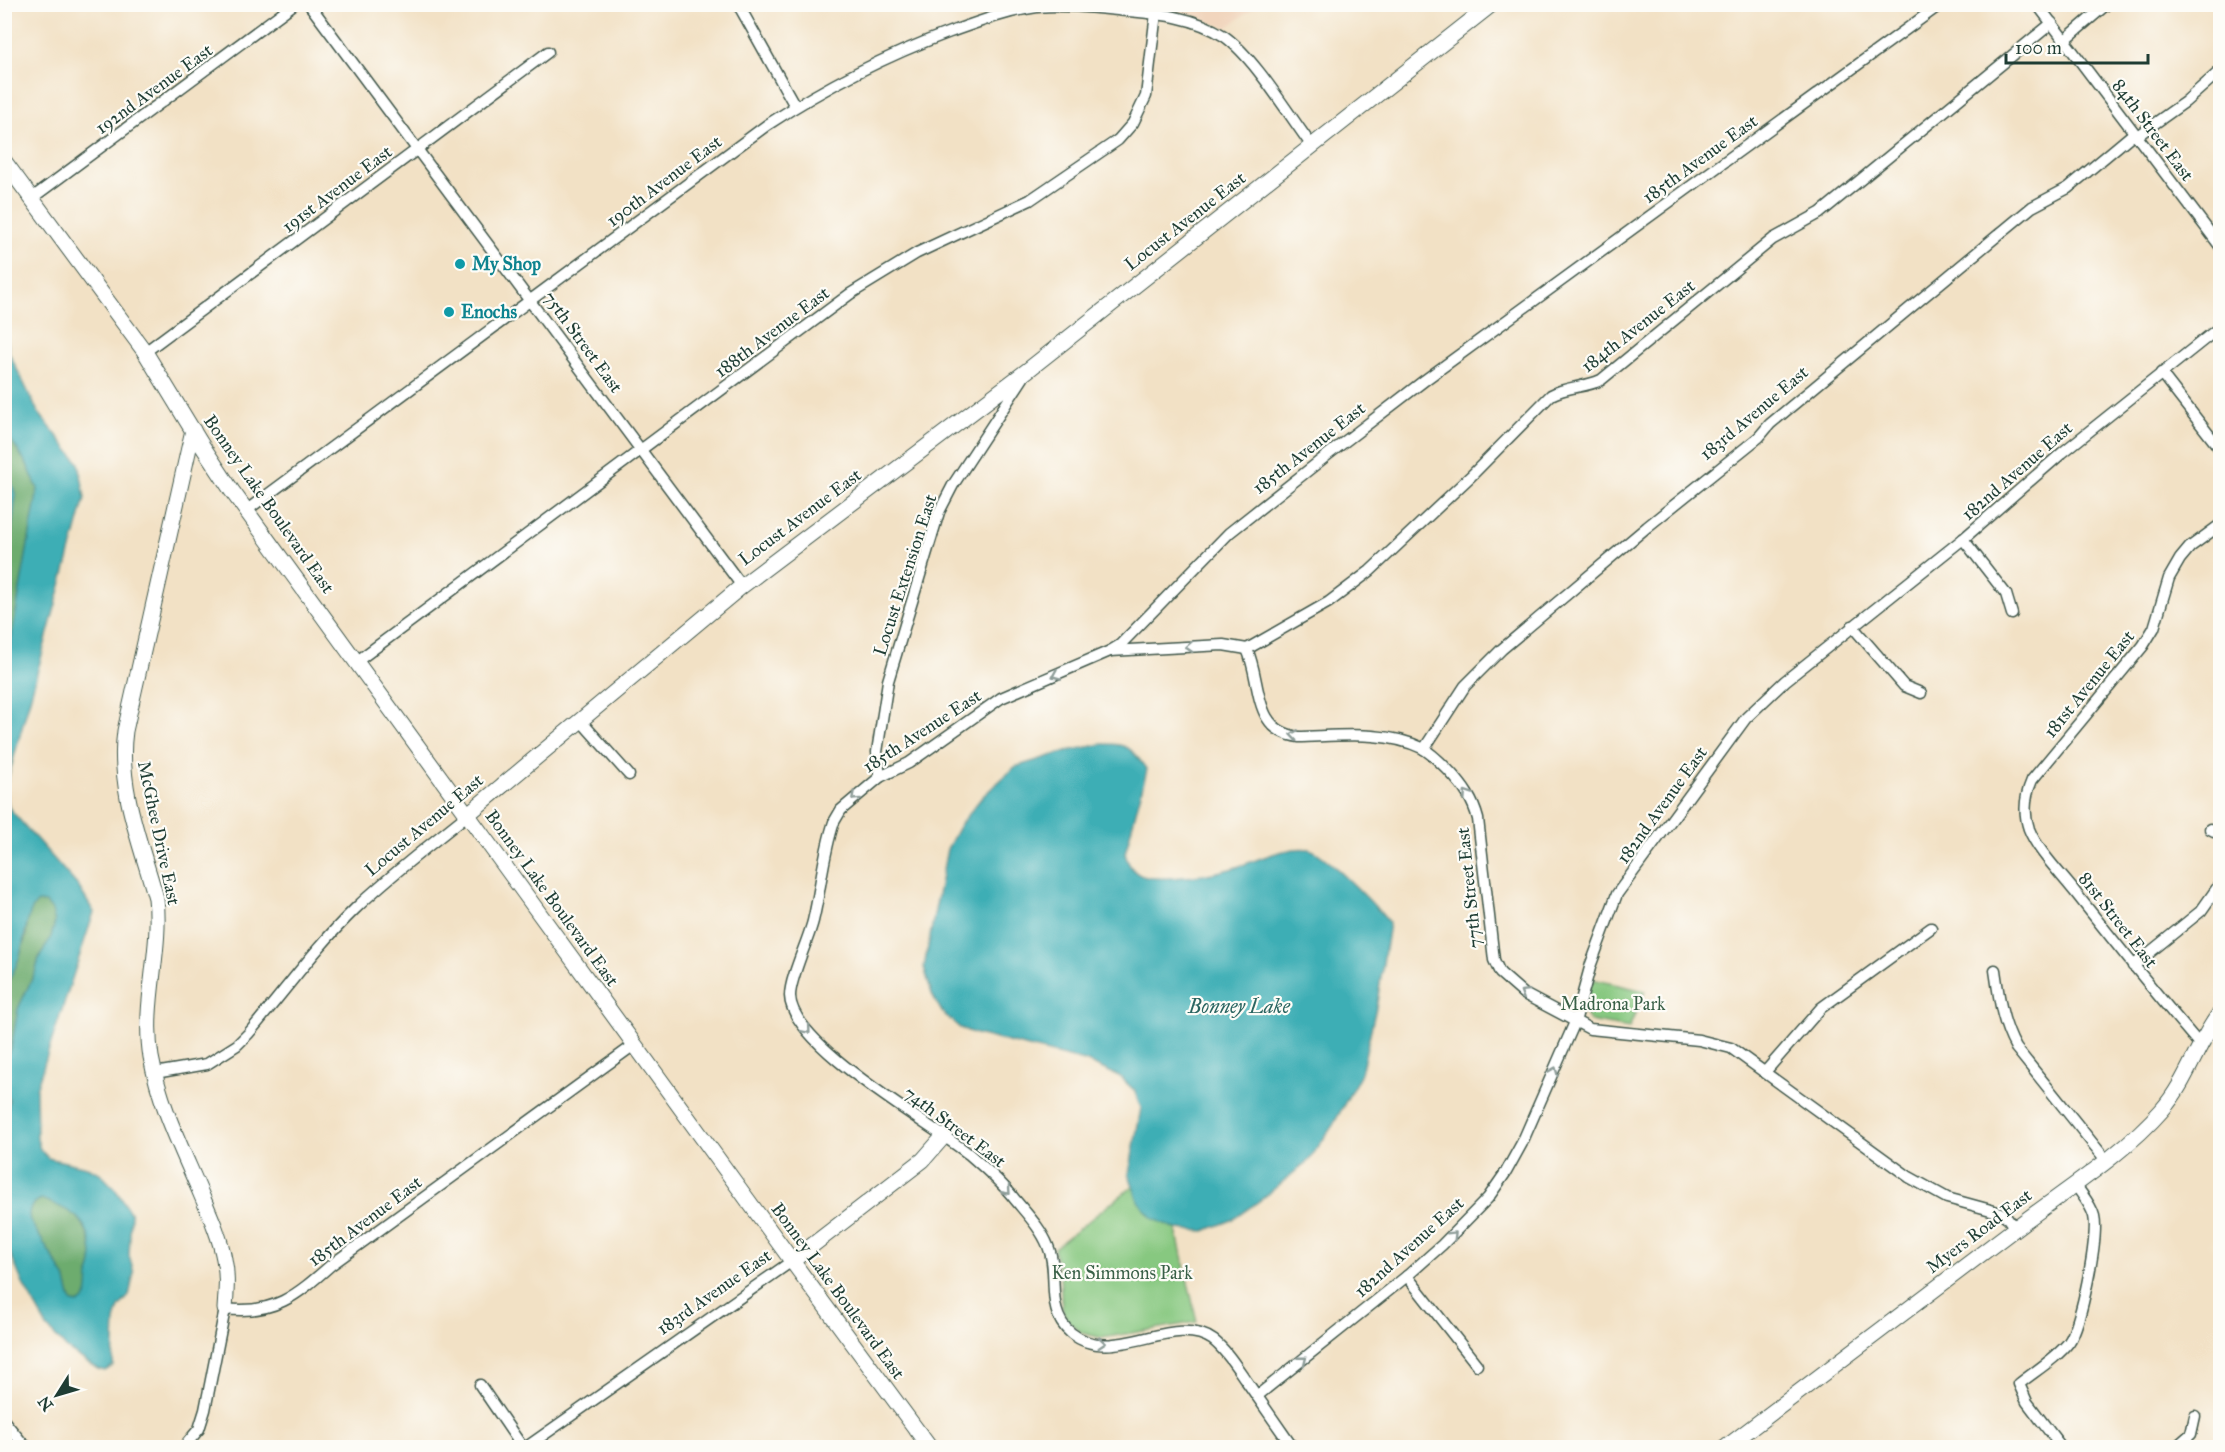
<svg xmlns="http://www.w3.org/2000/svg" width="2225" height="1452" viewBox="0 0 2225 1452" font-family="'IM FELL Great Primer',serif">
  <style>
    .built { fill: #f1d5bd }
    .green { fill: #87c880; stroke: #53825a; stroke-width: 1.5 }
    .forest { fill: #6dac6e; stroke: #467451; stroke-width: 1.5 }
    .water { fill: #3daeb5; stroke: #2e7674; stroke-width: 1.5; fill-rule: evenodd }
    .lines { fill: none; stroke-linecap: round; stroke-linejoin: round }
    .street-casing { stroke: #3f564a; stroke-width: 13 }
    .secondary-casing { stroke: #3f564a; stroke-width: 17 }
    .street { stroke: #fff; stroke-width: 10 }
    .secondary { stroke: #fff; stroke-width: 15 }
    .oneway { stroke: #8f9e9a }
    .culture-dot { fill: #0f9aa8; stroke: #fdfcf7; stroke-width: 2 }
    .labels { text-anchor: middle; stroke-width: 4.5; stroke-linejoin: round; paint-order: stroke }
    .street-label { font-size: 18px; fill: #1f3d34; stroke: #fdfcf7 }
    .culture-label { font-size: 18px; font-weight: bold; fill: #0d838f; stroke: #fdfcf7; text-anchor: start }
    .park-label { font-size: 18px; fill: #396047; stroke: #fdfcf7 }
    .water-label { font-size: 20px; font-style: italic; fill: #2a6561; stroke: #fdfcf7 }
  </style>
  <rect width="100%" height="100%" fill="#fdfcf7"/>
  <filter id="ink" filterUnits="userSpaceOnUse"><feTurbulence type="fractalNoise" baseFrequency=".0167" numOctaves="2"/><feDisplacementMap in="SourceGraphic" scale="12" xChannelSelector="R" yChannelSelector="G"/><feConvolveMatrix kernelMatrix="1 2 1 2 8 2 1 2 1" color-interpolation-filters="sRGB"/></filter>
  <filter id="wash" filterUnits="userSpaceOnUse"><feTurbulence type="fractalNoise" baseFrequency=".008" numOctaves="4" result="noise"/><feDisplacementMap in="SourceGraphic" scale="24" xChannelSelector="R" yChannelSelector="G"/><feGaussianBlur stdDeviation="1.35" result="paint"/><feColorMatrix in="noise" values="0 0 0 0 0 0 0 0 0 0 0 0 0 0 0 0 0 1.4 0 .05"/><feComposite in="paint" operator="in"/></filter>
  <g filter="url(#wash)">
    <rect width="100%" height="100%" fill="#f2e1c5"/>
    <polygon class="built" points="1146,4 1258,5 1226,28 1193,15"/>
    <g class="green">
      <path d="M1592,979l53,12 -16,37 -39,-7c-13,-12 -3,-28 2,-42z"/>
      <path d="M1133,1186c8,26 19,32 43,43l21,93 -95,16 -20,-5 -15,-13 -5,-12 -2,-33 -6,-27z"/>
    </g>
    <g class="forest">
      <polygon points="5,431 27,464 38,489 11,640 5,665 5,585 12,483 5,466"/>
      <polygon points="38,902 46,903 52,910 55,922 51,937 39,958 36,970 18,1009 11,1049 5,1059 5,987 18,962 26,936 28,914 32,906"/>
      <path d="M42,1198c4,2 9,3 13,4 26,8 38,35 37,60 0,5 -3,9 -3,14 -1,13 2,22 -11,28l-5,-1 -3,-6 -5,-20 -35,-56c-3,-11 1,-17 12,-23z"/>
    </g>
    <g class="water">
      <path d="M5,327l4,26 29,59 41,51 6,35 -80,292 4,18 69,78 16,26 -58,177 1,50 3,10 8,9 39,9 13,6 16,17 15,24 -2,42 5,17 -5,23 -10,11 -4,14 -2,45 -8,5 -7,-2 -31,-20 -20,-22 -24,-43 -18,-43 -1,-111 5,-30 -4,-14v-27l6,-10 7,-40 18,-39 3,-12 12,-21 4,-15 -3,-12 -6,-7 -8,-1c-14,11 -12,41 -20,59 -3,9 -9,18 -13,26v-322l6,-25 27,-151 -11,-25 -22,-33zM41,1199c34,12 52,23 51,63 0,5 -3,9 -3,14 -2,12 2,22 -11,28l-5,-1 -3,-6 -5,-20 -35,-56c-3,-11 1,-17 11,-22z"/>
      <polygon points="5,466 12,483 16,496 5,585"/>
      <path d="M1102,744c27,-1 30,5 45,26l-22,83c6,26 23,26 46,25 22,-1 42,-4 63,-10 19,-6 54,-23 75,-19 15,3 69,59 80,74l-12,80 -16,70 -28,52 -24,35 -47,39 -30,21 -28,11 -28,-2 -24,-11 -14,-17 -9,-27 12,-66 -7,-18 -15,-14 -34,-15 -109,-27 -16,-6 -18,-16 -10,-18 -8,-27 23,-118 13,-24 22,-28 33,-30 52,-16z"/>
    </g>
  </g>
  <g filter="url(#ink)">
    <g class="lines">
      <g class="street-casing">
        <g id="street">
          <polyline points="309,4 742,586"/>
          <polyline points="738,4 795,106"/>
          <polyline points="2037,4 2220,246"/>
          <polyline points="2065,40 2107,4"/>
          <polyline points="2137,136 2185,102 2220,71"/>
          <polyline points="32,198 294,4"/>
          <polyline points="145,352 548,52"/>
          <polyline points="2161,373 2220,449"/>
          <path d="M247,510l520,-385c58,-38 118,-69 183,-93 28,-10 57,-21 87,-25 30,-3 61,1 91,4 33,3 67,6 96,25 31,22 64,78 88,110"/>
          <polyline points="1963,539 2006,594 2012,614"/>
          <polyline points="1852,626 1904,686 1921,693"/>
          <path d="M1247,649c15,34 5,82 52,88 40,-1 87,-7 123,11 11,6 20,16 28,24 14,15 23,28 28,47l16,141 6,13 24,21 66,35 109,11 32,8 178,129 38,21 51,14 8,4 9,12"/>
          <path d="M1247,649l82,-47 41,-31 101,-95 80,-81c16,-9 33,-7 50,-15l172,-141 47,-26 232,-190"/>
          <polyline points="1110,651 1223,645 1247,649"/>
          <polyline points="356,662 850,294 917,253 1030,200 1118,140 1133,123 1146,96 1156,13"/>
          <polyline points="580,720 629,775"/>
          <polyline points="1424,749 1465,686 1502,649 1647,527 1759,437 1770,424 2032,207 2068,188 2134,133"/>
          <polyline points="880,777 877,752 888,681 939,512 953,485 1023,378"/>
          <polyline points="2210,829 2220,834"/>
          <polyline points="2133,966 2201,911 2220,884"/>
          <path d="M1995,970c4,28 7,53 21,78l90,112"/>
          <path d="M2200,1045c-43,-50 -84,-101 -125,-153 -14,-18 -38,-42 -46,-63 -6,-17 -4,-33 3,-49l111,-134 11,-18 15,-50 11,-19 10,-12 30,-22"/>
          <polyline points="1765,1072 1821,1008 1931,928"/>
          <path d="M155,1073l52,-9 30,-19 11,-11c36,-42 68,-87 107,-125 35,-34 75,-64 112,-94"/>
          <polyline points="1407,1276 1477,1365"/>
          <polyline points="480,1385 523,1448"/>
          <polyline points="1257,1396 1407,1276 1442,1245 1488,1198 1506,1172 1522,1143 1575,1022 1591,964 1617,894 1746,718 1785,681 1963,539 2062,453 2220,327"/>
          <polyline points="4,1421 23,1444 29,1448"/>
          <path d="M183,1448l16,-19 6,-19 20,-101c49,6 71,-13 106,-44l303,-220"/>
          <polyline points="525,1448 792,1261"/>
          <path d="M1293,1448c-16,-23 -32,-46 -48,-69 -9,-13 -19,-29 -32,-39 -40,-28 -100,27 -142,-7 -27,-22 -11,-59 -23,-87 -7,-18 -23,-34 -35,-49 -12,-15 -28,-29 -43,-42 -38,-31 -179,-109 -180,-159 0,-18 18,-55 23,-75 8,-33 10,-67 21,-99l7,-12 39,-33 29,-14 92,-65 109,-47 10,-6 109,-112 101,-80 95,-73 516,-376"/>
          <path d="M2062,1448l-35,-46 -8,-18c16,-13 38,-26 50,-42 12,-17 30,-106 25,-126 -3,-12 -13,-22 -19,-32"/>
          <polyline points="2175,1448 2191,1434 2195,1416"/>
        </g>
      </g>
      <g class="secondary-casing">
        <g id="secondary">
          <polyline points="4,161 145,352 201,444 232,491 792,1261 930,1448"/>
          <path d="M193,430l-68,301c-8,56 16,113 31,167 6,53 -14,106 -5,159 9,49 31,92 50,137 9,21 19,43 23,65 4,17 2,33 1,50"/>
          <polyline points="467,815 742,586 1028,370 1492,4"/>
          <polyline points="792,1261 923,1160 944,1136"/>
          <path d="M1725,1448c96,-73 192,-146 288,-218 48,-37 109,-74 149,-120 25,-28 35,-67 58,-97"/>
        </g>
      </g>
      <use href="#street" class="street"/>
      <use href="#secondary" class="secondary"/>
    </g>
    <defs><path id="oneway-chevron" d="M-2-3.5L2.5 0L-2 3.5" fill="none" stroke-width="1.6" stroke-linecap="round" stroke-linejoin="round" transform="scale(1.5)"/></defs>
    <g class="oneway">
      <use href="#oneway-chevron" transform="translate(1189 647) rotate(177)"/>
      <use href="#oneway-chevron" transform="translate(1056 675) rotate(157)"/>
      <use href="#oneway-chevron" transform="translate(1294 735) rotate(-172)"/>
      <use href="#oneway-chevron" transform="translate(1467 794) rotate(-124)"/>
      <use href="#oneway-chevron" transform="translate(855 797) rotate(138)"/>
      <use href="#oneway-chevron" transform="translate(1524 993) rotate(-148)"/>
      <use href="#oneway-chevron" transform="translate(807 1030) rotate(50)"/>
      <use href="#oneway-chevron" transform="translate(1554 1071) rotate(-67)"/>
      <use href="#oneway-chevron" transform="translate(1007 1191) rotate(48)"/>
      <use href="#oneway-chevron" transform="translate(1453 1235) rotate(-45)"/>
      <use href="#oneway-chevron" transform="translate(1102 1343) rotate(4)"/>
      <use href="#oneway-chevron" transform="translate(1303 1360) rotate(-38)"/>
    </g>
  </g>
  <g class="culture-dot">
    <circle cx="460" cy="264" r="6"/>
    <circle cx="449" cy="312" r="6"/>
  </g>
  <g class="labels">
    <g class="street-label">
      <text transform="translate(154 89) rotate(-36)" y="6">192nd Avenue East</text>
      <text transform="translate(2153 130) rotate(53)" y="6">84th Street East</text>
      <text transform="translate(1700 159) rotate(-36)" y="6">185th Avenue East</text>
      <text transform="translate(664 181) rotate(-37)" y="6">190th Avenue East</text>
      <text transform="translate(337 189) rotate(-37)" y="6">191st Avenue East</text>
      <text transform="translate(1185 221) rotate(-38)" y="6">Locust Avenue East</text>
      <text transform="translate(1638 326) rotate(-38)" y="6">184th Avenue East</text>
      <text transform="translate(772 332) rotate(-37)" y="6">188th Avenue East</text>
      <text transform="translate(583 342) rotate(54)" y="6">75th Street East</text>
      <text transform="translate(1754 413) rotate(-40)" y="6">183rd Avenue East</text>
      <text transform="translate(1309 448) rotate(-38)" y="6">185th Avenue East</text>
      <text transform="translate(2017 471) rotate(-41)" y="6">182nd Avenue East</text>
      <text transform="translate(269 504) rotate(55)" y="6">Bonney Lake Boulevard East</text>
      <text transform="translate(800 517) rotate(-37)" y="6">Locust Avenue East</text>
      <text transform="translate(905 575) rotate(-72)" y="6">Locust Extension East</text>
      <text transform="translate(2089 684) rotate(-51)" y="6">181st Avenue East</text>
      <text transform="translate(922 731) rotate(-33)" y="6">185th Avenue East</text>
      <text transform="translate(1662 805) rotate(-54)" y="6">182nd Avenue East</text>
      <text transform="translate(424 825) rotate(-40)" y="6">Locust Avenue East</text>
      <text transform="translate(159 833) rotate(78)" y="6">McGhee Drive East</text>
      <text transform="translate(1469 888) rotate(-96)" y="6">77th Street East</text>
      <text transform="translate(552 898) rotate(54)" y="6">Bonney Lake Boulevard East</text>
      <text transform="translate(2118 920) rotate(52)" y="6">81st Street East</text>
      <text transform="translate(955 1127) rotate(37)" y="6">74th Street East</text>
      <text transform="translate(365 1221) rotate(-37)" y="6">185th Avenue East</text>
      <text transform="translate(1979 1231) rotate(-37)" y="6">Myers Road East</text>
      <text transform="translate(1409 1247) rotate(-42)" y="6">182nd Avenue East</text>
      <text transform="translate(838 1291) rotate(54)" y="6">Bonney Lake Boulevard East</text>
      <text transform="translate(714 1292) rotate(-35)" y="6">183rd Avenue East</text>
    </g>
    <g class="culture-label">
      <text x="472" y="270">My Shop</text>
      <text x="461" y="318">Enochs</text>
    </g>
    <g class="park-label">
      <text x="1613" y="1010">Madrona Park</text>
      <text x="1122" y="1279">Ken Simmons Park</text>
    </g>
    <g class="water-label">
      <text x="1239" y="1013">Bonney Lake</text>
    </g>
  </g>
  <rect width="2225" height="1452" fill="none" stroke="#fdfcf7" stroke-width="24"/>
  <g transform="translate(57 1395) rotate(233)" stroke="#fdfcf7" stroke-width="4.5" paint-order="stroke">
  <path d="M0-4.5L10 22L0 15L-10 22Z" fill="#1f3d34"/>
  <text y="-9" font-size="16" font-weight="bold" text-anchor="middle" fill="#1f3d34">N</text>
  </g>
  <path d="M2006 54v9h142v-9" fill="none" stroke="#1f3d34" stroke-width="3"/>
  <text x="2015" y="54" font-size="18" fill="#1f3d34" stroke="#fdfcf7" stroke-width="4.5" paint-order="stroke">100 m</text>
</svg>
